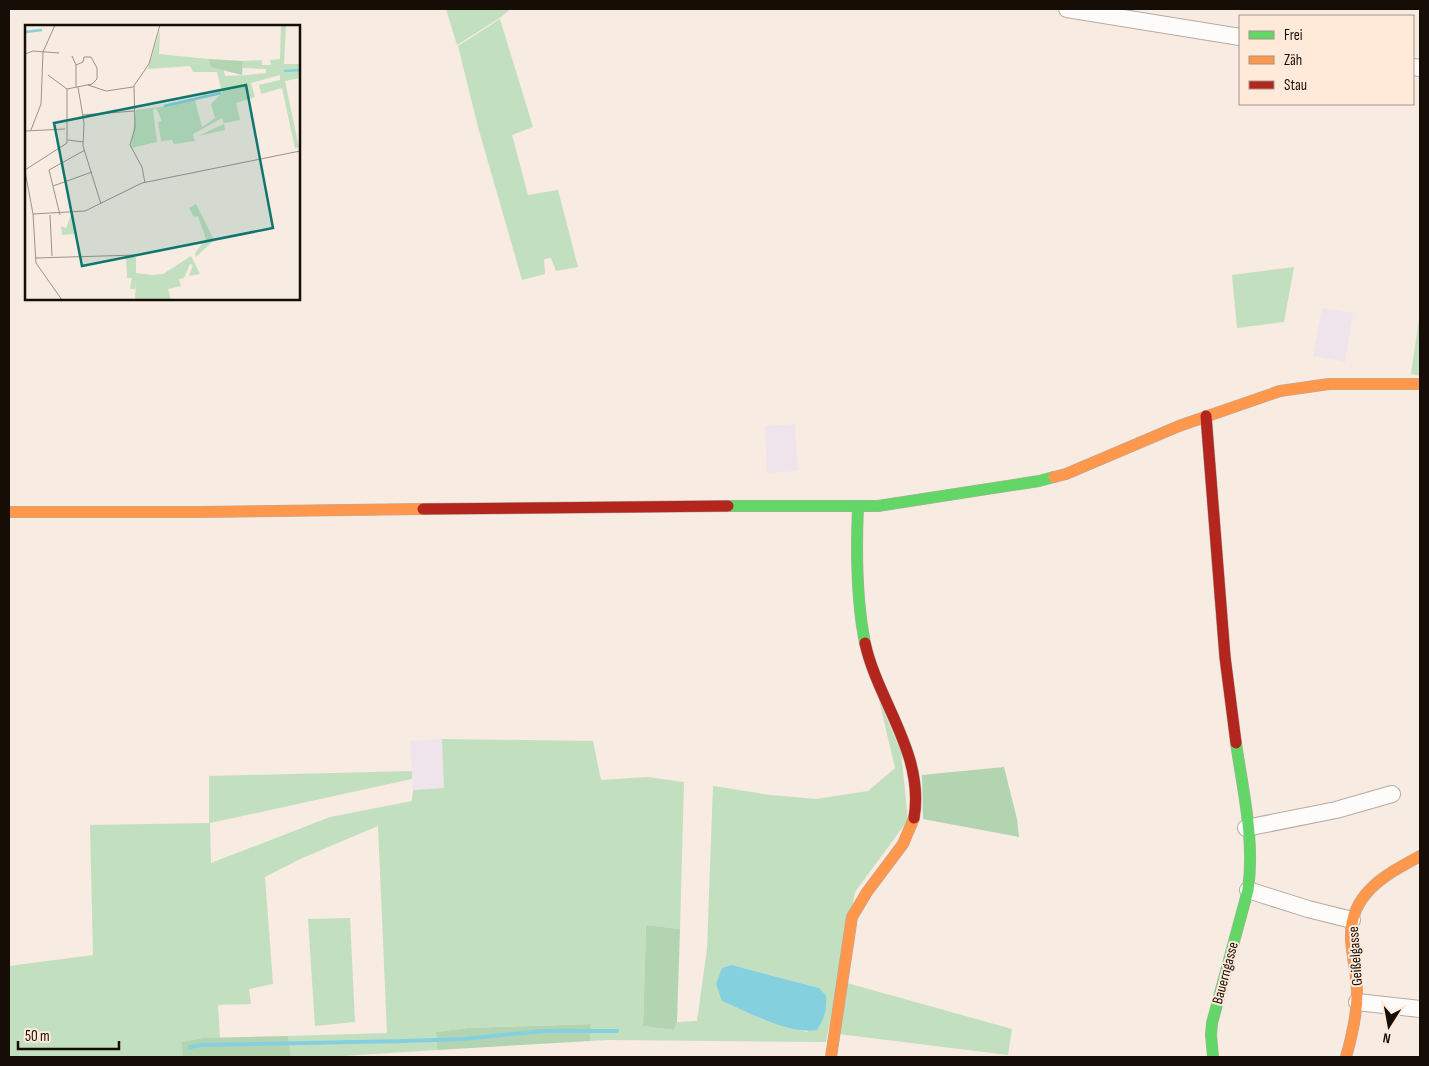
<svg xmlns="http://www.w3.org/2000/svg" width="1429" height="1066" viewBox="0 0 1429 1066" font-family="'Sofia Sans Condensed',sans-serif">
  <style>
    .industrial { fill: #f0e4ec }
    .green { fill: #c2dfbf; fill-rule: evenodd }
    .forest { fill: #b3d4b1 }
    .water { fill: #85d0df }
    .lines { fill: none; stroke-linecap: round; stroke-linejoin: round }
    .stream { stroke: #85d0df; stroke-width: 4 }
    .street-casing { stroke: #b5aba3; stroke-width: 18 }
    .fast-casing { stroke: #b5aba3; stroke-width: 12 }
    .slow-casing { stroke: #b5aba3; stroke-width: 12 }
    .jam-casing { stroke: #b5aba3; stroke-width: 12 }
    .street { stroke: #fefcfb; stroke-width: 16 }
    .fast { stroke: #63d668; stroke-width: 11 }
    .slow { stroke: #ff974d; stroke-width: 11 }
    .jam { stroke: #b3261e; stroke-width: 11 }
    .labels { text-anchor: middle; stroke-width: 4; stroke-linejoin: round; paint-order: stroke }
    .street-label { font-size: 15px; fill: #160d07; stroke: #ffeada }
    .inset-river { fill: none; stroke: #85d0df; stroke-width: 2.5 }
    .inset-road { fill: none; stroke: #9d928a; stroke-width: 1 }
    .view { fill: #0f766e; fill-opacity: 0.15; stroke: #0f766e; stroke-width: 2.5 }
    .inset-edge { fill: none; stroke: #160d07; stroke-width: 2.5 }
  </style>
  <rect width="100%" height="100%" fill="#f7ebe2"/>
  <g class="industrial">
    <polygon points="1322,308 1353,313 1345,362 1313,356"/>
    <polygon points="795,424 798,471 767,473 765,426"/>
    <polygon points="442,739 445,788 413,790 410,741"/>
  </g>
  <g class="green">
    <polygon points="446,9 511,9 501,17 457,45"/>
    <polygon points="500,19 533,127 512,135 528,195 558,190 578,267 556,271 551,258 544,259 545,274 522,280 478,127 458,46"/>
    <polygon points="1294,267 1284,322 1237,328 1232,275"/>
    <polygon points="1420,312 1420,376 1411,374"/>
    <path d="M879,700l22,52 7,68 -53,72 -29,150 -216,-2 -20,1 1,-17 -124,4 -31,4 1,18 -110,7h-36l-3,-21 99,-3 -9,-207 -78,33 -35,18 8,107 -24,5 2,15 -33,1 2,33h-17l-20,4v15h-174v-91l84,-11 -3,-130 119,-2v-47l203,-5v8l-202,44 1,40 119,-46 82,-16 1,-11 31,-2 -2,-49 151,2 8,39 46,-3 37,5 -4,147 -34,-4 -3,101 31,4 3,-8 20,-1 10,-72 6,-163 57,9 46,4 52,-8 27,-23zM732,965l87,23 7,7 -19,37 -40,-11 -45,-20z"/>
    <polygon points="350,918 355,1022 315,1026 308,919"/>
    <polygon points="847,983 1012,1029 1008,1055 838,1034"/>
  </g>
  <g class="forest">
    <polygon points="1004,767 1017,819 1019,837 923,819 922,775"/>
    <polygon points="646,925 680,929 677,1022 674,1030 643,1026"/>
    <polygon points="591,1024 590,1041 437,1050 436,1032 467,1028"/>
    <polygon points="288,1036 291,1057 183,1057 182,1042 203,1038"/>
  </g>
  <path class="water" d="M732,965l87,23 7,7c1,14 -1,22 -9,35 -26,5 -70,-18 -95,-29l-6,-17 6,-16z"/>
  <g class="lines">
    <polyline class="stream" points="190,1047 202,1045 405,1041 463,1039 543,1031 617,1031"/>
    <g class="street-casing">
      <g id="street">
        <polyline points="1067,9 1240,37"/>
        <polyline points="1413,67 1420,68"/>
        <polyline points="1246,828 1336,810 1392,794"/>
        <polyline points="1248,890 1308,909 1352,920"/>
        <polyline points="1357,1002 1420,1009"/>
      </g>
    </g>
    <g class="fast-casing">
      <g id="fast">
        <polyline points="728,506 878,506 1039,481 1054,477"/>
        <path d="M858,507c-2,45 -2,91 7,136"/>
        <path d="M1213,1057l-2,-22 1,-12 36,-133c7,-49 -5,-99 -12,-147"/>
      </g>
    </g>
    <g class="slow-casing">
      <g id="slow">
        <polyline points="1054,477 1066,474 1179,426 1280,391 1329,384 1420,384"/>
        <polyline points="9,512 200,512 423,509"/>
        <polyline points="831,1057 852,917 867,892 903,844 914,818"/>
        <path d="M1346,1057c6,-21 11,-42 11,-64 0,-18 -5,-36 -6,-54 -2,-45 34,-64 69,-83"/>
      </g>
    </g>
    <g class="jam-casing">
      <g id="jam">
        <polyline points="1206,416 1225,657 1236,743"/>
        <polyline points="423,509 728,506"/>
        <path d="M865,643c13,59 60,111 49,175"/>
      </g>
    </g>
    <use href="#street" class="street"/>
    <use href="#fast" class="fast"/>
    <use href="#slow" class="slow"/>
    <use href="#jam" class="jam"/>
  </g>
  <g class="labels">
    <g class="street-label">
      <text transform="translate(1355 956) rotate(-94)" y="5">Geißelgasse</text>
      <text transform="translate(1225 973) rotate(-75)" y="5">Bauerngasse</text>
    </g>
  </g>
  <g transform="translate(25 25)">
    <rect width="275" height="275" fill="#f7ebe2"/>
    <path d="M256,0h5l-2,39h16v14l-15,3 14,67h-4l-13,-60 -21,6 -2,-9 21,-5v-5l-29,8 4,14 -19,6 4,17 -16,3 1,7 -27,6 26,-12 -2,-6 -29,16 2,7 -21,3 -2,-4 -11,1 -3,-19 4,-1 -6,-13 -3,2 4,32 -26,6 5,-38 32,-4 39,-12 1,3 -13,3 7,27 13,-9 -4,-14 11,-11 -5,-21h-24l-3,-6 -42,3 12,-38 -1,23 49,5 3,8 12,1 2,8 23,-1 18,-2v-4l-23,-1v-7l19,-1v5h9l-1,-5 10,-1zM171,179l18,36 -18,17 -1,-4 11,-14 -8,-23 -4,1 -5,-9zM46,190h3l1,19 -13,1 -1,-9 5,2zM101,231l10,1v16l16,2 11,-1 28,-18 9,18 -11,2 4,-11 -3,-1 -6,14 -5,1 2,7 -13,3 3,11h-36l1,-19 -1,8h-5l2,-11h-5z" fill="#c2dfbf"/>
    <path d="M183,34l35,2 -1,14 -31,-8z" fill="#b3d4b1"/>
    <path class="inset-river" d="M0,7l17,-2M259,46l16,-1M139,81l57,-13"/>
    <path class="inset-road" d="M0,29l8,-3 26,2M47,31l4,9v22M23,50l19,14M63,60l18,6 27,-4 16,-23 11,-39M109,61l1,42 -5,17 12,22 3,16M53,62l6,36 -1,23 18,58M42,64l25,-5 5,-5v-11l-6,-11h-7l-1,5 -7,3M57,90l52,-4M6,105l10,-26 2,-52 12,-27M0,106l40,-2M43,115l15,2M0,145l42,-27v-54M0,146l8,43 3,49 26,37M28,161l39,-14M8,189l52,-3 57,-28 158,-32M25,190l2,41M35,190l-11,-45 36,-20M10,233l102,-3"/>
    <path class="view" d="M221,60l27,143 -191,38 -28,-143z"/>
    <rect width="275" height="275" class="inset-edge"/>
  </g>
  <rect width="1429" height="1066" fill="none" stroke="#160d07" stroke-width="20"/>
  <rect x="1239" y="15" width="175" height="90" fill="#ffeada" stroke="#a29286"/>
  <rect x="1249" y="31" width="25" height="8" fill="#63d668" stroke="#a29286"/>
  <text x="1284" y="40" font-size="15" fill="#160d07">Frei</text>
  <rect x="1249" y="56" width="25" height="8" fill="#ff974d" stroke="#a29286"/>
  <text x="1284" y="65" font-size="15" fill="#160d07">Zäh</text>
  <rect x="1249" y="81" width="25" height="8" fill="#b3261e" stroke="#a29286"/>
  <text x="1284" y="90" font-size="15" fill="#160d07">Stau</text>
  <g transform="translate(1389 1026) rotate(191)" stroke="#ffeada" stroke-width="4" paint-order="stroke">
  <path d="M0-4L9 19L0 12L-9 19Z" fill="#160d07"/>
  <text y="-8" font-size="14" font-weight="bold" text-anchor="middle" fill="#160d07">N</text>
  </g>
  <path d="M18 1041v8h101v-8" fill="none" stroke="#160d07" stroke-width="2.5"/>
  <text x="25" y="1041" font-size="15" fill="#160d07" stroke="#ffeada" stroke-width="4" paint-order="stroke">50 m</text>
</svg>
